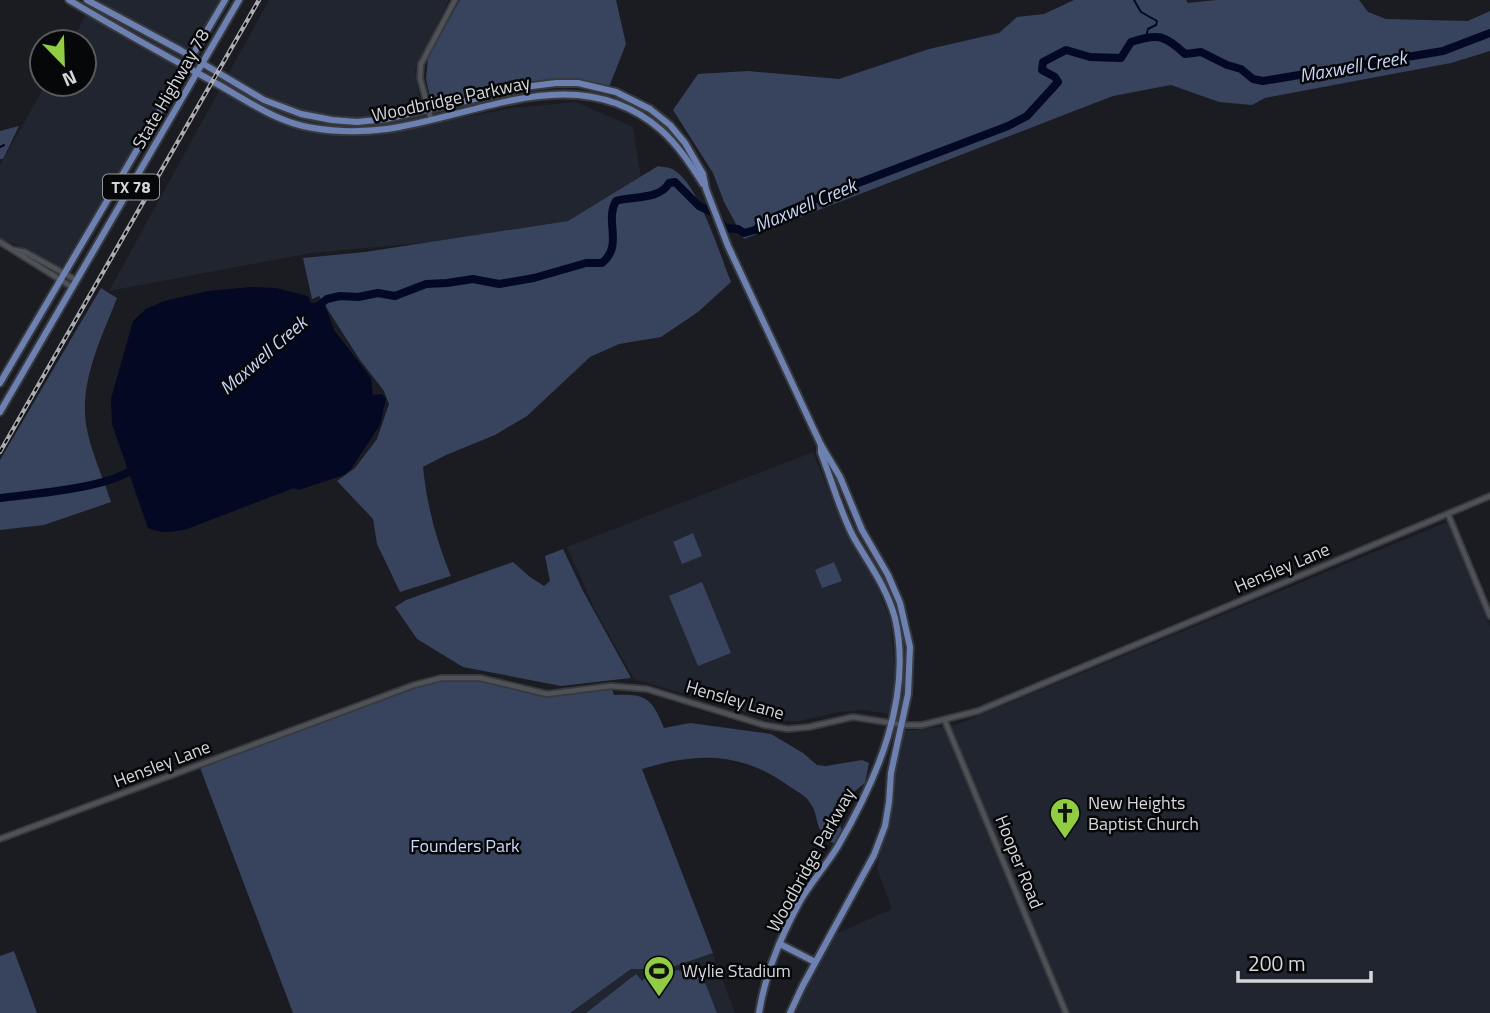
<svg xmlns="http://www.w3.org/2000/svg" width="1490" height="1013" viewBox="0 0 1490 1013" font-family="'Titillium Web',sans-serif">
  <style>
    .built { fill: #21252f }
    .green { fill: #38435e }
    .water { fill: #030923 }
    .lines { fill: none; stroke-linecap: round; stroke-linejoin: round }
    .stream { stroke: #030923; stroke-width: 2 }
    .river { stroke: #030923; stroke-width: 8 }
    .minor-casing { stroke: #37393c; stroke-width: 8 }
    .major-casing { stroke: #37393c; stroke-width: 10 }
    .minor { stroke: #4e5156; stroke-width: 4.5 }
    .major { stroke: #6c80b2; stroke-width: 6 }
    .rail-casing { stroke: #aaacb0; stroke-width: 4.5 }
    .rail { stroke: #060708; stroke-width: 2; stroke-dasharray: 5; stroke-linecap: butt }
    .labels { text-anchor: middle; stroke-width: 5; stroke-linejoin: round; paint-order: stroke }
    .shield { fill: #060708; stroke: #98999c; stroke-width: 2 }
    .shield-label { font-size: 16px; font-weight: bold; fill: #d6d7db }
    .street-label { font-size: 18px; fill: #d6d7db; stroke: #060708 }
    .poi-label { font-size: 18px; fill: #d6d7db; stroke: #060708; text-anchor: start }
    .park-label { font-size: 18px; fill: #c9d8fb; stroke: #060708 }
    .water-label { font-size: 19px; font-style: italic; fill: #c6d5f8; stroke: #060708 }
  </style>
  <rect width="100%" height="100%" fill="#1a1c21"/>
  <g class="built">
    <polygon points="94,0 220,0 58,274 15,244 0,239 0,165 46,84 84,84 84,42 71,42"/>
    <polygon points="269,0 449,0 415,70 424,125 512,108 576,102 633,127 641,178 568,221 432,242 311,253 109,291"/>
    <polygon points="813,452 843,527 876,584 890,620 894,660 894,688 889,714 864,710 839,712 799,721 774,721 634,679 596,612 567,547"/>
    <polygon points="1447,522 1490,626 1490,1013 793,1013 835,934 892,909 877,869 904,731 956,725"/>
    <polygon points="693,902 735,1013 558,1013"/>
  </g>
  <g class="green">
    <path d="M460,0h156l10,44 -17,43c-51,-19 -121,7 -173,18l-5,-3 -5,-23 2,-22z"/>
    <polygon points="1074,0 1186,0 1188,3 1216,0 1359,0 1368,12 1386,19 1468,21 1490,11 1490,51 1451,63 1265,98 1252,105 1219,102 1171,85 1113,96 744,239 724,202 713,173 673,110 698,74 748,71 839,79 929,49 999,33 1017,17 1044,14"/>
    <polygon points="19,126 3,159 0,159 0,131"/>
    <path d="M658,166c4,1 12,1 16,4 25,15 46,85 57,112l-33,30 -37,25 -42,7 -29,13 -63,59 -32,19 -49,20 -23,12c4,39 13,73 28,109l-51,16 -23,-48 -4,-25 -36,-38 18,-13 22,-29 12,-35 -5,-13 -24,-31 -41,-64 -7,3 -9,-41 62,-6 203,-31z"/>
    <path d="M101,288l16,10c-16,41 -37,82 -31,126 4,26 17,53 25,78l-67,23 -44,5v-70z"/>
    <polygon points="693,533 702,556 682,564 673,542"/>
    <polygon points="563,549 583,591 631,678 561,686 463,667 417,639 395,607 406,600 513,562 530,577 544,586 550,581 545,556"/>
    <polygon points="834,562 842,581 822,588 815,570"/>
    <polygon points="702,582 731,653 698,666 669,596"/>
    <path d="M441,678l53,3 47,11 70,-6 3,9c33,-2 38,4 50,33l26,-5 81,11 32,19 14,12 9,1 36,-6 7,3 -4,20 -15,12 -13,5v12l5,20 -7,12c-24,-13 -13,-27 -27,-44 -5,-6 -15,-11 -22,-16 -47,-33 -92,-31 -144,-15l71,184 -47,16h-35l-61,44h-277l-94,-248z"/>
    <polygon points="14,951 37,1013 0,1013 0,956"/>
    <polygon points="677,970 695,974 706,985 717,1013 586,1013 636,974 642,981 649,974 662,974"/>
  </g>
  <path class="water" d="M251,287l25,1 32,8 3,7 13,-1 10,28 37,48 2,17 9,-1 4,5 -6,26 -29,44 -7,6 -45,15 -5,-2 -107,41c-13,3 -26,5 -39,-1l-36,-104 -1,-25 22,-78 13,-12 18,-8 44,-10z"/>
  <g class="lines">
    <g class="stream">
      <polyline points="1134,0 1141,12 1157,21 1156,25 1148,29 1146,37"/>
      <polyline points="0,147 4,145"/>
    </g>
    <g class="river">
      <path d="M317,307l10,-8 13,-3 18,1 20,-4 17,3 31,-12 21,-1 26,-4 26,5 35,-6 52,-15h16c22,-18 2,-42 14,-62 16,-5 44,-1 53,-18l6,-1 24,24 13,6 13,16 13,1 6,4 11,-3 13,-10 43,-19 197,-75 19,-10 31,-34 -3,-5 -13,-7 1,-8 23,-12 24,7 31,1 10,-16c27,-9 34,-7 54,12l16,-2 26,13 14,4 12,10 10,2 180,-30 47,-18"/>
      <path d="M0,498c32,-4 111,-10 134,-30"/>
    </g>
    <g class="minor-casing">
      <g id="minor">
        <polyline points="431,119 420,78 421,64 455,0"/>
        <polyline points="0,242 72,287"/>
        <polyline points="15,250 25,252 76,280"/>
        <polyline points="1448,514 1490,616"/>
        <polyline points="945,721 1066,1013"/>
        <polyline points="0,839 414,685 441,678 480,678 547,694 611,686 647,689 764,725 788,729 809,727 853,717 905,725 922,725 978,711 1490,496"/>
      </g>
    </g>
    <g class="major-casing">
      <g id="major">
        <path d="M69,0c47,28 95,55 143,81 33,18 63,41 101,47 24,4 49,4 74,1 92,-13 191,-71 274,1 17,15 30,35 42,54"/>
        <polyline points="87,0 180,50 264,100 301,114 332,120 357,122 386,119 532,86 556,83 578,83 616,92 650,109 670,125 685,143 703,174 706,189 728,246 821,445 840,477 862,530 888,575 900,603 910,647 908,694 891,773 889,802 885,826 874,855 802,987 790,1013"/>
        <polyline points="0,383 225,0"/>
        <polyline points="0,412 239,0"/>
        <polyline points="780,944 815,962"/>
        <path d="M759,1013c6,-39 21,-75 40,-110 11,-20 27,-37 39,-57 39,-67 75,-149 57,-228 -8,-30 -26,-54 -41,-80 -14,-26 -22,-57 -33,-85v-8"/>
      </g>
    </g>
    <use href="#minor" class="minor"/>
    <use href="#major" class="major"/>
    <g class="rail-casing">
      <polyline id="rail" points="0,452 259,0"/>
    </g>
    <use href="#rail" class="rail"/>
  </g>
  <defs>
    <g id="church-pin" transform="scale(1.575)"><path d="M0 17L-7.5 6A9.5 9.5 0 1 1 7.5 6Z" fill="#90cd41" stroke="#060708"/><path d="M-1.2-6h2.4v3.5h3.3v2.4h-3.3V6h-2.4V-.1h-3.3v-2.4h3.3Z" fill="#111"/></g>
    <g id="stadium-pin" transform="scale(1.575)"><path d="M0 17L-7.5 6A9.5 9.5 0 1 1 7.5 6Z" fill="#90cd41" stroke="#060708"/><path d="M0-5a6.5 5 0 1 0 0 10a6.5 5 0 1 0 0-10ZM-3.5-1.8h7v3.6h-7Z" fill="#111"/></g>
  </defs>
  <g fill-rule="evenodd">
    <use href="#church-pin" x="1065" y="813"/>
    <use href="#stadium-pin" x="659" y="971"/>
  </g>
  <g class="labels">
    <rect class="shield" x="103" y="174.5" width="56" height="25" rx="5"/>
    <g class="shield-label">
      <text x="131" y="193">TX 78</text>
    </g>
    <g class="street-label">
      <text transform="translate(171 89) rotate(-60)" y="6">State Highway 78</text>
      <text transform="translate(451 99) rotate(-12)" y="6">Woodbridge Parkway</text>
      <text transform="translate(1282 568) rotate(-23)" y="6">Hensley Lane</text>
      <text transform="translate(735 700) rotate(16)" y="6">Hensley Lane</text>
      <text transform="translate(162 764) rotate(-21)" y="6">Hensley Lane</text>
      <text transform="translate(811 860) rotate(-61)" y="6">Woodbridge Parkway</text>
      <text transform="translate(1019 862) rotate(68)" y="6">Hooper Road</text>
    </g>
    <g class="poi-label">
      <text x="1088" y="809">New Heights<tspan x="1088" dy="21">Baptist Church</tspan></text>
      <text x="682" y="977">Wylie Stadium</text>
    </g>
    <g class="park-label">
      <text x="465" y="852">Founders Park</text>
    </g>
    <g class="water-label">
      <text transform="translate(1353 66) rotate(-10)" y="7">Maxwell Creek</text>
      <text transform="translate(805 205) rotate(-23)" y="7">Maxwell Creek</text>
      <text transform="translate(263 355) rotate(-41)" y="7">Maxwell Creek</text>
    </g>
  </g>
  <g transform="translate(63 63) rotate(157)"><circle r="33" fill="#060708" stroke="#595a5c" stroke-width="2"/>
  <path d="M0-5L12 26L0 18L-12 26Z" fill="#90cd41"/>
  <text y="-10" font-size="19" font-weight="bold" text-anchor="middle" fill="#d6d7db">N</text>
  </g>
  <path d="M1238 971v10h133v-10" fill="none" stroke="#d6d7db" stroke-width="3.5"/>
  <text x="1248" y="971" font-size="21" fill="#d6d7db" stroke="#060708" stroke-width="5" paint-order="stroke">200 m</text>
</svg>
